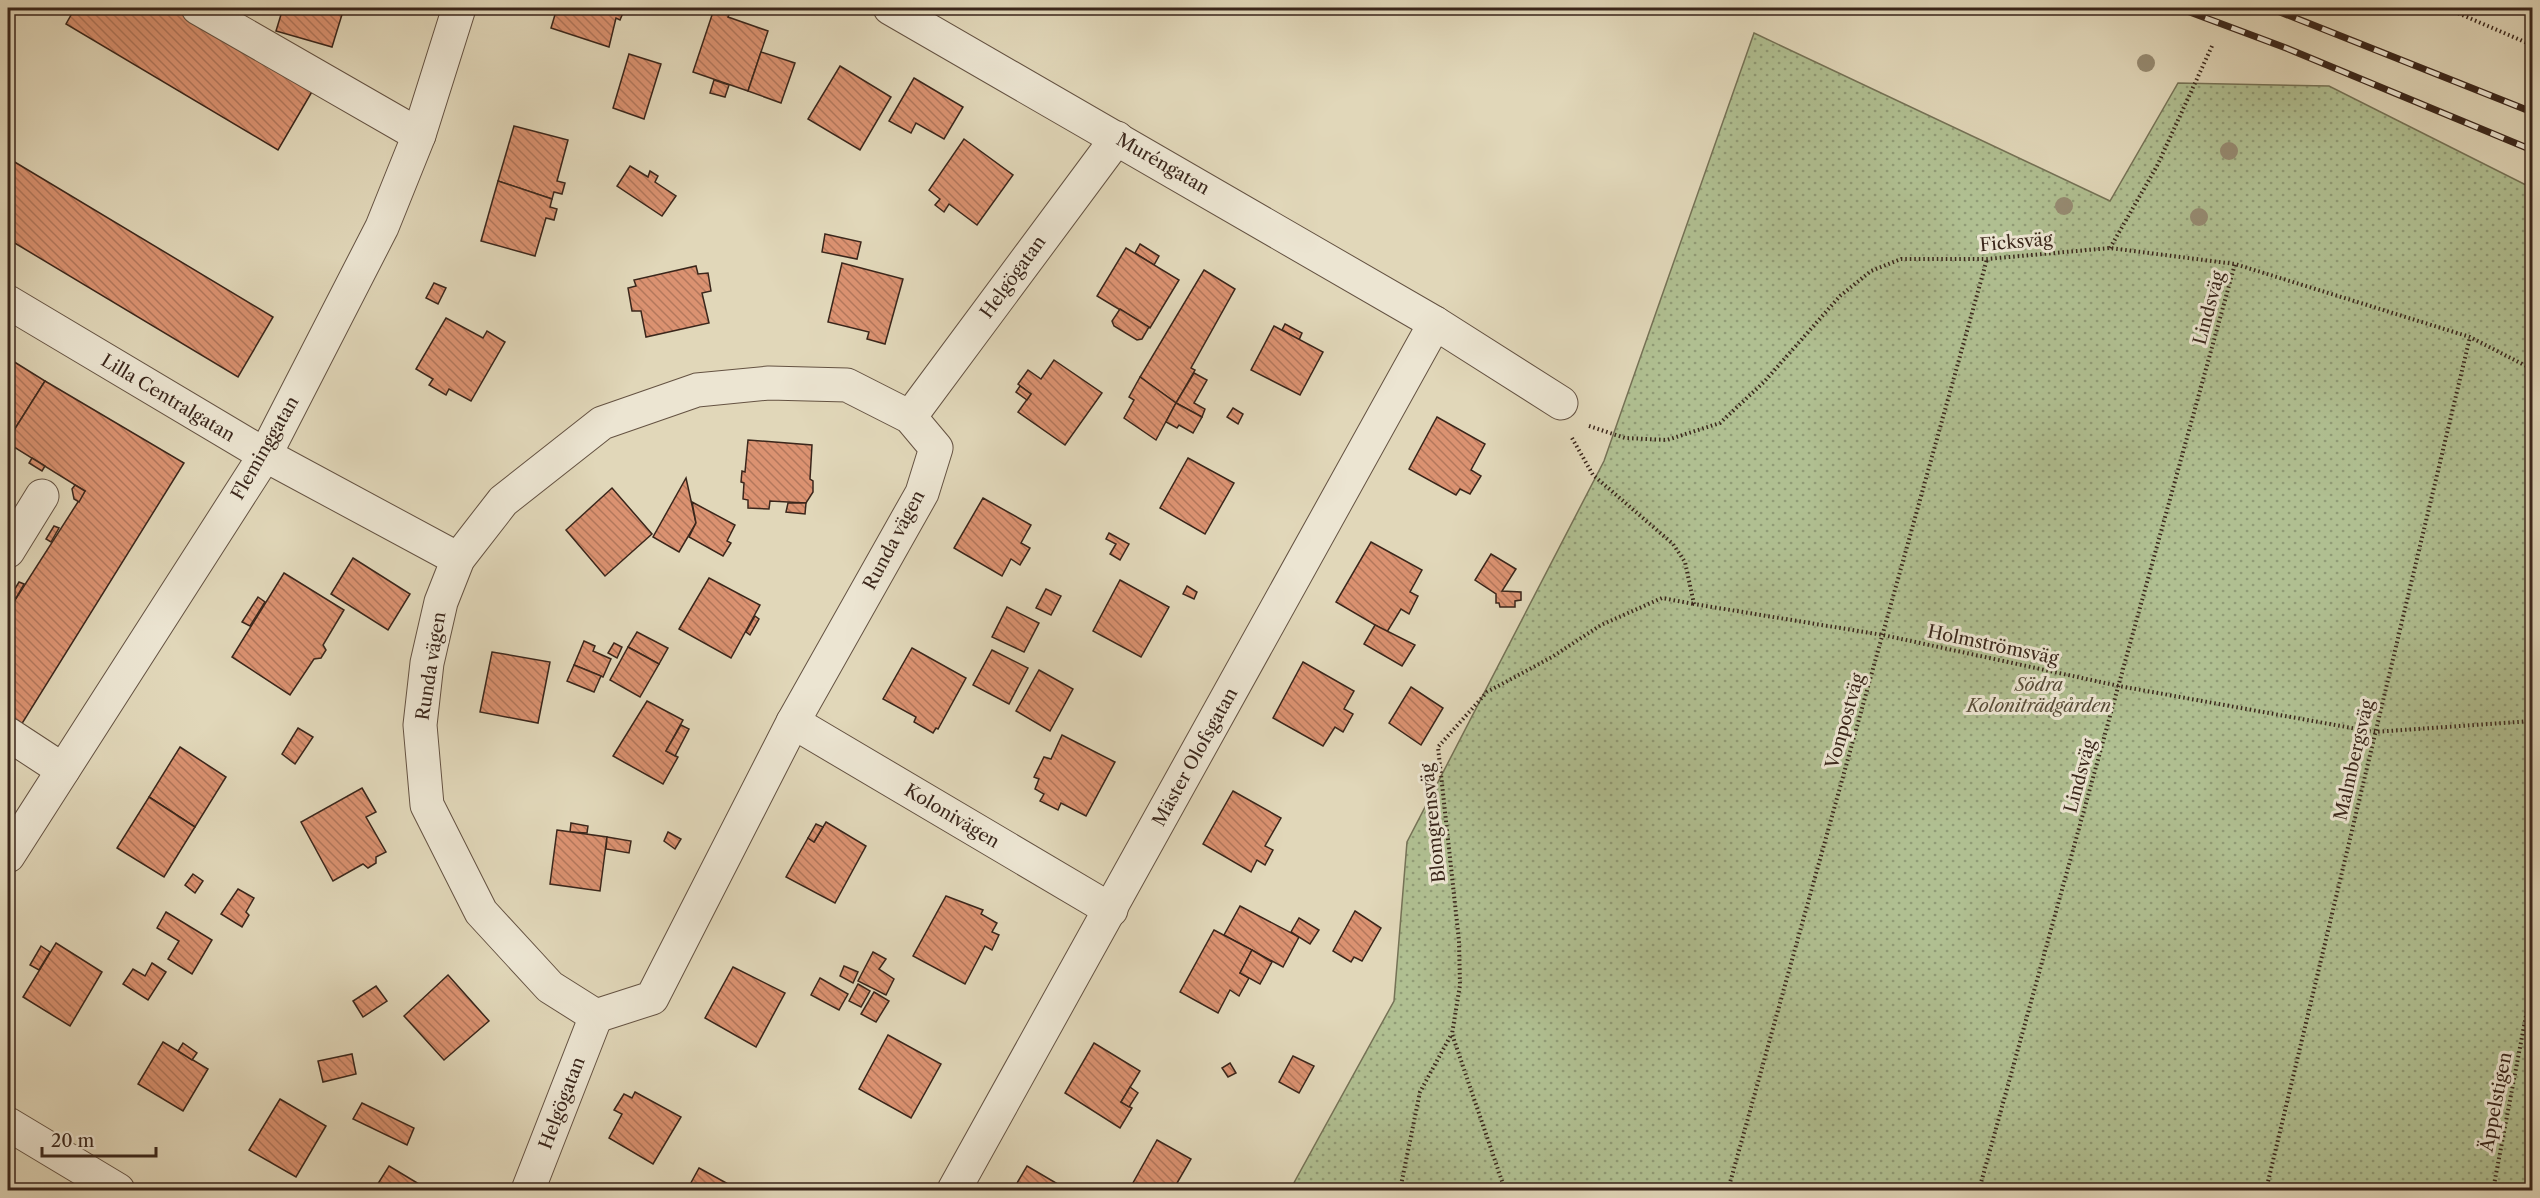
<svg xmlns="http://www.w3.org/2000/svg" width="2540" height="1198" viewBox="0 0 2540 1198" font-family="'Libre Caslon Text',serif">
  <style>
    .grass { fill: url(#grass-dots); stroke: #757256; stroke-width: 1.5 }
    .building { fill: url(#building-back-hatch); stroke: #3a261b; stroke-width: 1.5 }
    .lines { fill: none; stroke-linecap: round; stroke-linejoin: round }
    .minor-casing { stroke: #645242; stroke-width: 35 }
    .path { stroke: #3a261b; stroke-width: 4; stroke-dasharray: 1.5 3; stroke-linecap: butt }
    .minor { stroke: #ece5d2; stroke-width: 33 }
    .rail-casing { stroke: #3a261b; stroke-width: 7 }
    .rail { stroke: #ece5d2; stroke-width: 4.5; stroke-dasharray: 14; stroke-linecap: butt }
    .tree { fill: #968b72 }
    .labels { text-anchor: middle; stroke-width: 6; stroke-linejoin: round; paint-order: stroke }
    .street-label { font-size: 18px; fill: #3a261b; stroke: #ece5d2 }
    .park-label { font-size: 18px; font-style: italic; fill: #584c38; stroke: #ece5d2 }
  </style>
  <defs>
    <pattern id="grass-dots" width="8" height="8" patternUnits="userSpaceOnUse" patternTransform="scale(1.5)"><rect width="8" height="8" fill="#b0bf91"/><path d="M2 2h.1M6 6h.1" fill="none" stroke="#909b76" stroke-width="1.8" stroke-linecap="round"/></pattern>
    <pattern id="building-back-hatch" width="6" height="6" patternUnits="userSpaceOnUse" patternTransform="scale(1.5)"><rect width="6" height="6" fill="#db9271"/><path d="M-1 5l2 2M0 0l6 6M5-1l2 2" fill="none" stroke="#b3775c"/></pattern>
  </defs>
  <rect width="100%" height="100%" fill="#e1d7b9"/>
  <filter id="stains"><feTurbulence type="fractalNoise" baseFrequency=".00333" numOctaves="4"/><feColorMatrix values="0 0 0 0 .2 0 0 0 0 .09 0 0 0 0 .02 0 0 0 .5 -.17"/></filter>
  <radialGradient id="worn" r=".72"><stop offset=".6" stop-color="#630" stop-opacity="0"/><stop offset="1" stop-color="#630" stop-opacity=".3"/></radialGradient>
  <polygon class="grass" points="1754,33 2110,201 2178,83 2329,86 2532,188 2532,1190 1290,1190 1394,1001 1407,842 1604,461"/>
  <g class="building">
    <polygon points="75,8 173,8 313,90 278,150 66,24"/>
    <polygon points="283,8 344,8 332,47 276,31"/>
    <polygon points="557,8 625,8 620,20 616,18 609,47 551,28"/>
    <polygon points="717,8 731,10 728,17 768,31 748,91 693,72 713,12 715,13"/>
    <polygon points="761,52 795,63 781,103 748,91"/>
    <polygon points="629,54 661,64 644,119 613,108"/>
    <polygon points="840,66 891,97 860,150 808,119"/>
    <polygon points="914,78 963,107 944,139 916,123 911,133 889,121"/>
    <polygon points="714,80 729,85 725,97 710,93"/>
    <polygon points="514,126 568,140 557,181 565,183 562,194 554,192 552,199 498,181"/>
    <polygon points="964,139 1013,175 977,225 949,204 944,212 935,205 940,199 929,190"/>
    <polygon points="8,158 273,317 238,377 8,239"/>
    <polygon points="630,166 648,177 650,171 658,176 655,182 676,196 662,216 617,186"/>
    <polygon points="498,181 552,199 550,207 557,209 554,220 546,218 535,256 481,241"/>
    <polygon points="825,234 861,242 857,259 822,252"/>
    <polygon points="1140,244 1159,256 1154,265 1135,253"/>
    <polygon points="1126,248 1179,280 1150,328 1097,296"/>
    <polygon points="842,263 903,279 885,344 867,339 869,332 828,322"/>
    <polygon points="696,266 698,274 708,273 711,291 702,293 709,323 646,337 641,311 632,311 628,288 636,286 634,280"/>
    <polygon points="1204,270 1235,289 1191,368 1195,370 1176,403 1140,377"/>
    <polygon points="434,283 446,288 438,304 426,298"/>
    <polygon points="1120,309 1149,327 1142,339 1137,340 1114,326 1112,321"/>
    <polygon points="446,318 483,338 487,331 505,342 471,401 449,389 446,395 429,385 433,379 416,369"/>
    <polygon points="1285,324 1302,333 1299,340 1282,330"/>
    <polygon points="1274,326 1323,352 1300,395 1251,370"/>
    <polygon points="8,358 45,381 11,435 8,432"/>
    <polygon points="1054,360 1102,393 1065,445 1018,412 1031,394 1018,384 1028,370 1041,379"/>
    <polygon points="1194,373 1207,380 1194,403 1205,409 1202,417 1176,403"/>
    <polygon points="1140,377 1176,403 1156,440 1124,418 1134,400 1129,397"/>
    <polygon points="45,381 184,463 18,730 8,723 8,611 85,491 9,444 11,435"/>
    <polygon points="1020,386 1031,394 1027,400 1016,392"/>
    <polygon points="1176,403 1202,417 1193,433 1179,425 1177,428 1166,422"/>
    <polygon points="1233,408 1243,414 1238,424 1227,417"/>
    <polygon points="1437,417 1485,444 1471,470 1481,476 1470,494 1460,489 1456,495 1409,469"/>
    <polygon points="748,440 812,445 810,479 813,481 813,492 806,503 770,501 769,509 748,508 748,500 743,499 744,483 741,482 742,471 745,472"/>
    <polygon points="32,458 45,466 42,471 29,463"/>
    <polygon points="1188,458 1234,483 1205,534 1160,508"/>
    <polygon points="686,478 696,523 679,552 653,537"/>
    <polygon points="75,485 85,491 79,502 74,499 72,489"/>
    <polygon points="612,488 652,534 605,576 566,530"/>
    <polygon points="983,498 1031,525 1021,543 1030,548 1020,565 1011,559 1002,576 954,548"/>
    <polygon points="692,502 735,525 727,541 731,543 723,556 689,537 696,523"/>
    <polygon points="788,503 806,503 805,514 786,512"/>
    <polygon points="54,526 59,528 51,542 46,539"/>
    <polygon points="1109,533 1129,544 1120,560 1110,554 1116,544 1106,539"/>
    <polygon points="1371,542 1422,570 1410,592 1418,596 1409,614 1401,609 1387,632 1336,602"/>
    <polygon points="1491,554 1516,569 1502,591 1521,592 1521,600 1515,601 1515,607 1500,607 1499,603 1496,603 1496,594 1475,580"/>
    <polygon points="353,558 410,594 388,630 331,594"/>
    <polygon points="284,573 344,610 323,645 326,650 321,658 314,659 290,695 232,657"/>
    <polygon points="709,578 760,605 731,658 679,629"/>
    <polygon points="1120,580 1169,607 1141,657 1093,631"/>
    <polygon points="19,582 24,584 16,598 11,595"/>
    <polygon points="1187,586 1197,592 1194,599 1183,594"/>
    <polygon points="1046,589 1061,596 1051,615 1036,608"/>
    <polygon points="258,597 265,602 250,626 242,622"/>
    <polygon points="1007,607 1039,623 1024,652 992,637"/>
    <polygon points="755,616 759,619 750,635 746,632"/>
    <polygon points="1375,625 1415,645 1402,666 1364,644"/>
    <polygon points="637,632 668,648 659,664 628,647"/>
    <polygon points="584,641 595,646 593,651 611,659 603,677 574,665"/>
    <polygon points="614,643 622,647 617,658 608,653"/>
    <polygon points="628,647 659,664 640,697 610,680"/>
    <polygon points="912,648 966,678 938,729 936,728 933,733 914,722 916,717 883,699"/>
    <polygon points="992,650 1028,668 1009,704 973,685"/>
    <polygon points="492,652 550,662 538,723 480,712"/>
    <polygon points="1303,662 1354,691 1344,709 1353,714 1343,732 1335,727 1323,746 1273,718"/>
    <polygon points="574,665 601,676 594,692 567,681"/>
    <polygon points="1039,670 1073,689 1050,731 1016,711"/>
    <polygon points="1411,687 1443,708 1421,745 1389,723"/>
    <polygon points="647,701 683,720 666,751 678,757 663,784 613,756"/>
    <polygon points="681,725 689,729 675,756 666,751"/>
    <polygon points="298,728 313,737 295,764 282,754"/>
    <polygon points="1062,735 1115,762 1086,816 1061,803 1058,810 1040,801 1044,794 1035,789 1039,779 1034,777 1044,757 1051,759"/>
    <polygon points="180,747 226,777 195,827 149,797"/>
    <polygon points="362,788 376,812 366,817 386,852 376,857 376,863 368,868 363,864 333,881 301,822"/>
    <polygon points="1233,791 1281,818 1265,846 1273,850 1265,865 1257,860 1251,872 1203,844"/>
    <polygon points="149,797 195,827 164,877 117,848"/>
    <polygon points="826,822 866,846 835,903 786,877 808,838 814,842"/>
    <polygon points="571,823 588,826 587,833 570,832"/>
    <polygon points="816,824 823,827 814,842 808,838"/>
    <polygon points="557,830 607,837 600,891 550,884"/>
    <polygon points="668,832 681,839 675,849 664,841"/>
    <polygon points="607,837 631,841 629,853 606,849"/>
    <polygon points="193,874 203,881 195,893 185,885"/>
    <polygon points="238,889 254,898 246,912 249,915 242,927 221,914"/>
    <polygon points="946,896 983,910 981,914 997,923 992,932 999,935 992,950 985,946 965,984 913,956"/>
    <polygon points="1240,906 1299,937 1283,967 1224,935"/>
    <polygon points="1355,911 1381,928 1362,961 1354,957 1351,962 1333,951"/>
    <polygon points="166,912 212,940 192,974 168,959 179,941 157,928"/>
    <polygon points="1299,918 1319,930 1310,944 1291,932"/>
    <polygon points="1214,930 1252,950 1240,973 1249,978 1239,996 1230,990 1218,1013 1180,992"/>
    <polygon points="56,943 102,972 70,1026 23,997"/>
    <polygon points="41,946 50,952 39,970 30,965"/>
    <polygon points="1252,950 1272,962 1260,984 1240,973"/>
    <polygon points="873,952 886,959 879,969 894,979 886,995 858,981"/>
    <polygon points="152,963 166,972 148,1000 123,984 133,969 145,976"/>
    <polygon points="844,966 858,972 853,983 840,976"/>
    <polygon points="733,967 785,993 756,1047 705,1018"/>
    <polygon points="448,975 489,1021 444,1060 404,1016"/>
    <polygon points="820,978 848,994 839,1010 811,995"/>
    <polygon points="858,984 870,991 861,1007 849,1001"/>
    <polygon points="376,986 387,1001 363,1017 353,1001"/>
    <polygon points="874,992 889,1001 876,1022 861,1014"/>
    <polygon points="888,1035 941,1064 911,1118 859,1089"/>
    <polygon points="163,1042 208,1069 183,1111 138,1084"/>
    <polygon points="183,1043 197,1053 192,1060 178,1051"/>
    <polygon points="1094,1043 1140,1071 1121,1102 1132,1108 1120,1128 1065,1093"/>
    <polygon points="352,1054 356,1074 323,1082 318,1061"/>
    <polygon points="1293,1056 1314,1066 1299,1093 1279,1082"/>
    <polygon points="1230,1063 1236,1073 1228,1077 1222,1068"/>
    <polygon points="1130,1087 1138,1093 1129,1107 1121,1102"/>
    <polygon points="635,1092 681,1117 653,1164 609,1138 622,1114 614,1110 624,1094 632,1098"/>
    <polygon points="280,1099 326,1126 296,1177 249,1150"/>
    <polygon points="362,1103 414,1128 407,1145 353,1119"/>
    <polygon points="1157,1140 1191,1159 1173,1190 1129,1190"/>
    <polygon points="389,1166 429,1190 374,1190"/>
    <polygon points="1027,1166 1068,1190 1013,1190"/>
    <polygon points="699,1168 730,1185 726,1190 687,1190"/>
  </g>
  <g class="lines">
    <g class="minor-casing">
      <g id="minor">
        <polyline points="198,8 419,135"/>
        <polyline points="890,8 1435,323 1561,403"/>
        <polyline points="8,302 265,455 458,559"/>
        <polygon points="769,383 847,385 910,417 936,448 922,493 793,722 652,998 596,1016 550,987 481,912 427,805 420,725 427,663 441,602 458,559 503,501 602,423 697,390"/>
        <polyline points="910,417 1117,138"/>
        <polyline points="8,551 42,496"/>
        <polyline points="793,722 1111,910"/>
        <polyline points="8,734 63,770"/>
        <polyline points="8,856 265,455 382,227 419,135 459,8"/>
        <polyline points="8,1124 118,1190"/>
        <polyline points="528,1190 596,1016"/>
        <polyline points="954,1190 1435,323"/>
      </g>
    </g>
    <g class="path">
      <polyline points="2446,8 2532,45"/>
      <polyline points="2110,248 2157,166 2212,46"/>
      <polyline points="1589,426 1625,438 1667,440 1720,423 1764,382 1840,296 1871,271 1901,259 1987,259 2110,248 2235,264 2470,337 2532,369"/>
      <polyline points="1572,438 1593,475 1673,544 1685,562 1694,604 1883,635 2119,686 2374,732 2532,721"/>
      <polyline points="1400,1190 1420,1092 1451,1035"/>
      <polyline points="1505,1190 1452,1034 1460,985 1459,941 1438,747 1487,692 1552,657 1601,625 1662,598 1694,604"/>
      <polyline points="1728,1190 1987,259"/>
      <polyline points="1979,1190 2235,264"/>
      <polyline points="2266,1190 2470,337"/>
      <polyline points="2493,1190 2532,984"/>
    </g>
    <use href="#minor" class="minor"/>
    <g class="rail-casing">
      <g id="rail">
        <polyline points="2179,8 2286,48 2532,150"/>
        <polyline points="2270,8 2532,112"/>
      </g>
    </g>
    <use href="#rail" class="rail"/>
  </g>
  <g class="tree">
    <circle cx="2146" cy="63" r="9"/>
    <circle cx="2229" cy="151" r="9"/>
    <circle cx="2064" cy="206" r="9"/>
    <circle cx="2199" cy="217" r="9"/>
  </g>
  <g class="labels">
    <g class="street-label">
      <text transform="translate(1163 164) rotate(30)" y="6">Muréngatan</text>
      <text transform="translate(2016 242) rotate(-5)" y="6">Ficksväg</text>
      <text transform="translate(1013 277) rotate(-54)" y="6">Helgögatan</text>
      <text transform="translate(2209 308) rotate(-75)" y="6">Lindsväg</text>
      <text transform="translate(168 398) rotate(31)" y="6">Lilla Centralgatan</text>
      <text transform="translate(265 448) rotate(-60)" y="6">Fleminggatan</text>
      <text transform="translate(894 540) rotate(-62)" y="6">Runda vägen</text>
      <text transform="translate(1993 645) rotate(12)" y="6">Holmströmsväg</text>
      <text transform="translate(431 666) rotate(-81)" y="6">Runda vägen</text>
      <text transform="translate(1845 721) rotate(-74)" y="6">Vonpostväg</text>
      <text transform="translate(1195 757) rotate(-61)" y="6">Mäster Olofsgatan</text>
      <text transform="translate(2354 760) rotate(-77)" y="6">Malmbergsväg</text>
      <text transform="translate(2080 776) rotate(-75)" y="6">Lindsväg</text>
      <text transform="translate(952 816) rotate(31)" y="6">Kolonivägen</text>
      <text transform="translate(1433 823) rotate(-96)" y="6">Blomgrensväg</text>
      <text transform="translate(2496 1102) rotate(-79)" y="6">Äppelstigen</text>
      <text transform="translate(562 1103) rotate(-69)" y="6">Helgögatan</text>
    </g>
    <g class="park-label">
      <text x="2039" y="691">Södra<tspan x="2039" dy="21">Koloniträdgården</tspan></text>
    </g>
  </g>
  <rect width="2540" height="1198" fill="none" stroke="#e1d7b9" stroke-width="30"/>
  <rect x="9" y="9" width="2522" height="1180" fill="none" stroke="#3a261b" stroke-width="3"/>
  <rect x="15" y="15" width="2510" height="1168" fill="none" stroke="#3a261b" stroke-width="1.5"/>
  <path d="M42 1147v9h114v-9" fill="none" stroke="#3a261b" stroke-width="3"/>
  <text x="51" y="1147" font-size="18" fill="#3a261b" stroke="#ece5d2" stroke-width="4.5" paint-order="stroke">20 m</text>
  <rect width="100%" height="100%" filter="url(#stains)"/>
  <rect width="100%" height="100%" fill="url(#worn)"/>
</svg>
